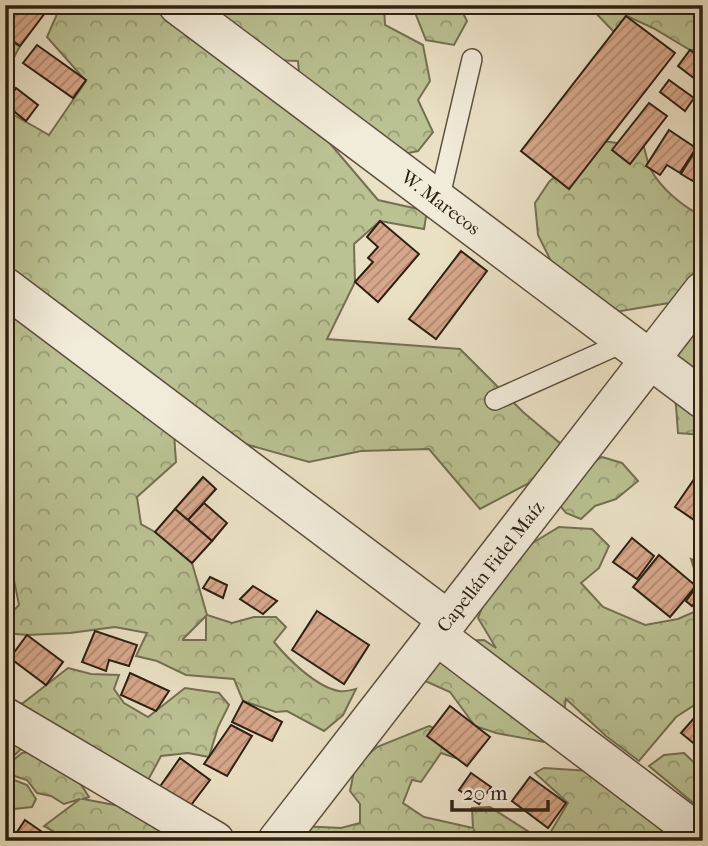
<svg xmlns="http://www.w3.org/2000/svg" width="708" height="846" viewBox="0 0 708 846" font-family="'IM FELL French Canon',serif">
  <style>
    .forest { fill: url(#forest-crowns); stroke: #747052; stroke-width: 2; fill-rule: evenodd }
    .building { fill: url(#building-hatch); stroke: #2e2011; stroke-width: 2 }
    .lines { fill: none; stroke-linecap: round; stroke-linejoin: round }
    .service-casing { stroke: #5d503e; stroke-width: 22 }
    .minor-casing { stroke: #5d503e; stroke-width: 41 }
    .service { stroke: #f1ebd9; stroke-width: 19 }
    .minor { stroke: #f1ebd9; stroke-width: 38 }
    .labels { text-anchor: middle; stroke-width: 7; stroke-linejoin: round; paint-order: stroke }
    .street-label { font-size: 19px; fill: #2e2011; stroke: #f1ebd9 }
  </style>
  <defs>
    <pattern id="forest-crowns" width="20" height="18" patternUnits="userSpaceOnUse" patternTransform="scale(1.75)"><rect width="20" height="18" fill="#bac192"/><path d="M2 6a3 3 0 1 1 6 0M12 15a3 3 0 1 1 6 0" fill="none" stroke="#989c76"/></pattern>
    <pattern id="building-hatch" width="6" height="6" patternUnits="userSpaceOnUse" patternTransform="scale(1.75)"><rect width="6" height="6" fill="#d7a78b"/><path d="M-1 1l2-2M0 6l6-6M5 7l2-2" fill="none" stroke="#af8870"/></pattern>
  </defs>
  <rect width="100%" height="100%" fill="#eae0c4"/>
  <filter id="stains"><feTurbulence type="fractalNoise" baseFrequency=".00286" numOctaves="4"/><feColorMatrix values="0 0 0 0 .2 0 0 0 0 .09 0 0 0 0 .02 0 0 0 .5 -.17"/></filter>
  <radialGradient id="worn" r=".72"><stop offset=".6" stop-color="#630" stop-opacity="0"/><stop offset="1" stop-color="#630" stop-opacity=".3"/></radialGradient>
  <g class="forest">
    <path d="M61,5h323l1,20 38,20 7,36 -12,19 15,32 -15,19 -35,7 -61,-24 56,66 49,11 -3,18 -44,-8 -26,23 1,38 -28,57 133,10 63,63 38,32 -26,36 -55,29 -51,-60 -68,2 -52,11 -96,-27 -39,-2 2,29 -39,35 4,27 14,8 37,31 15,52 25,8 22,-6h22l10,10 -12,15c14,17 42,45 65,49 5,1 12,-1 17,-2l-13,26 -19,16 -37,-20 -11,1 -33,-11 -9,-22 -48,-4 -29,-14 -21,-5 11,-23 -32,-6 -45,6 -43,2 -22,-2v-13l14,-15 -5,-25 -9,-3v-467l44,25 37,-54 -39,-44zM269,60l29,1 2,22zM206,616v24h-23v-1z"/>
    <polygon points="412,5 459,5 467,21 454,45 426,40"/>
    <polygon points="588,5 703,5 703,49 690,50 653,28 627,16 614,32"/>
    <polygon points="5,40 20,46 5,74"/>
    <path d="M596,140l48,7c2,7 3,14 6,21 10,20 34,40 53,48v44l-11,17 -23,26 -54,9 -61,-45 -16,-32 -3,-32 14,-21z"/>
    <polygon points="703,286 703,435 678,433 676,406 669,373"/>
    <polygon points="602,457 622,463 638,481 616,499 595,506 581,519 566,513 558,503 574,473"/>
    <polygon points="559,527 592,529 609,546 599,568 581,583 603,607 645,625 678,619 694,612 702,594 691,559 703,564 703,689 699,702 676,717 639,761 606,736 566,699 561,730 544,742 496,733 475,726 450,692 423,680 455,641 484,640 496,648 478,618 496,572 521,550"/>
    <polygon points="68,668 91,674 119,675 114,689 124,703 148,717 185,688 219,693 229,705 218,727 209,757 188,753 161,756 147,782 5,708 23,703"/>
    <polygon points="429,726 445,733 456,758 441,753 421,782 412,780 403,803 424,817 473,828 472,808 490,807 534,835 550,833 568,803 535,773 544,768 590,771 659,824 666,841 480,841 474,830 472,841 277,841 300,826 341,828 360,823 360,804 350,791 355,766 377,747"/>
    <polygon points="5,733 21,749 6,763 9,778 27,785 36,799 32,807 5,810"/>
    <polygon points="47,749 78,780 89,797 83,799 141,810 205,841 71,841 44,826 80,799 64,804 51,796 37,793 27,780 11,775 12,761 22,753"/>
    <polygon points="684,753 703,771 703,811 649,766 664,755"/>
  </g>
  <g class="building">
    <polygon points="5,5 51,5 20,46 5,35"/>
    <polygon points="626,16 675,53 569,189 521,151"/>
    <polygon points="37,45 86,80 73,98 23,63"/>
    <polygon points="690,50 703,60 703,85 678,66"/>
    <polygon points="669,80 694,98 685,111 660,92"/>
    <polygon points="16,88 38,105 26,121 5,104"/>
    <polygon points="649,103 667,116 630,164 612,150"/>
    <polygon points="669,130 696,148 680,173 667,165 660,175 646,166"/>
    <polygon points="703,138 703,187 681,174"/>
    <polygon points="380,221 419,254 378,302 355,282 373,262 368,258 378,247 367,237"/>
    <polygon points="461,251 487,271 436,339 409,319"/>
    <polygon points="701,469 703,471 703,526 675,507"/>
    <polygon points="203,477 216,489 188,520 175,509"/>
    <polygon points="204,503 227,523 212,541 188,520"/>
    <polygon points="175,509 212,541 192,563 155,532"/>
    <polygon points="632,538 654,556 637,579 613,562"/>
    <polygon points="659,555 696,586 670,617 633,587"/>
    <polygon points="210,577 227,585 223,598 203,588"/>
    <polygon points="253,586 277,601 263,614 240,599"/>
    <polygon points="695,589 702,594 692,606 686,601"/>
    <polygon points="317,611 369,645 344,684 292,650"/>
    <polygon points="95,631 137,645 129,666 109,660 106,671 82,662"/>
    <polygon points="27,635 63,662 46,685 10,658"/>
    <polygon points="130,673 169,691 156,711 121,695"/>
    <polygon points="243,701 282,722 272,741 232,722"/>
    <polygon points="450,706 490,737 467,766 427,736"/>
    <polygon points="703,708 703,751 681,733"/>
    <polygon points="231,725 252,736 227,776 204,764"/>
    <polygon points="180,758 210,780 188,809 159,788"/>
    <polygon points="471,773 491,787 479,804 459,790"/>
    <polygon points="530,777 566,803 548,828 512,801"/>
    <polygon points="25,820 55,841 11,841"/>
  </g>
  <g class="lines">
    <g class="service-casing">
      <g id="service">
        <polyline points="439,200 472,59"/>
        <polyline points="495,400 627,341"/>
      </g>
    </g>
    <g class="minor-casing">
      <g id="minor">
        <polyline points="178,5 703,399"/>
        <polyline points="5,287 448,620"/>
        <polyline points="436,635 703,837"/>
        <polyline points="5,717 215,841"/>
        <polyline points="277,841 703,291"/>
      </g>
    </g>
    <use href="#service" class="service"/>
    <use href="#minor" class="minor"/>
  </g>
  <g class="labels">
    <g class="street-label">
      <text transform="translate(441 202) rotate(37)" y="7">W. Marecos</text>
      <text transform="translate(490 566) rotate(-52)" y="7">Capellán Fidel Maíz</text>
    </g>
  </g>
  <rect width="708" height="846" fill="none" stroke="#eae0c4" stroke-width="28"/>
  <rect x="7" y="7" width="694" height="832" fill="none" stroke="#2e2011" stroke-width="3.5"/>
  <rect x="14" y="14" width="680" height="818" fill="none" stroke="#2e2011" stroke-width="2"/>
  <path d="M452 800v10h96v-10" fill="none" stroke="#2e2011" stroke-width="3.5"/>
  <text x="463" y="800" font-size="21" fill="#2e2011" stroke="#f1ebd9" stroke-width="5" paint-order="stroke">20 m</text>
  <rect width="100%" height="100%" filter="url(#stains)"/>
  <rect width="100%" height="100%" fill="url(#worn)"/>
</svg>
